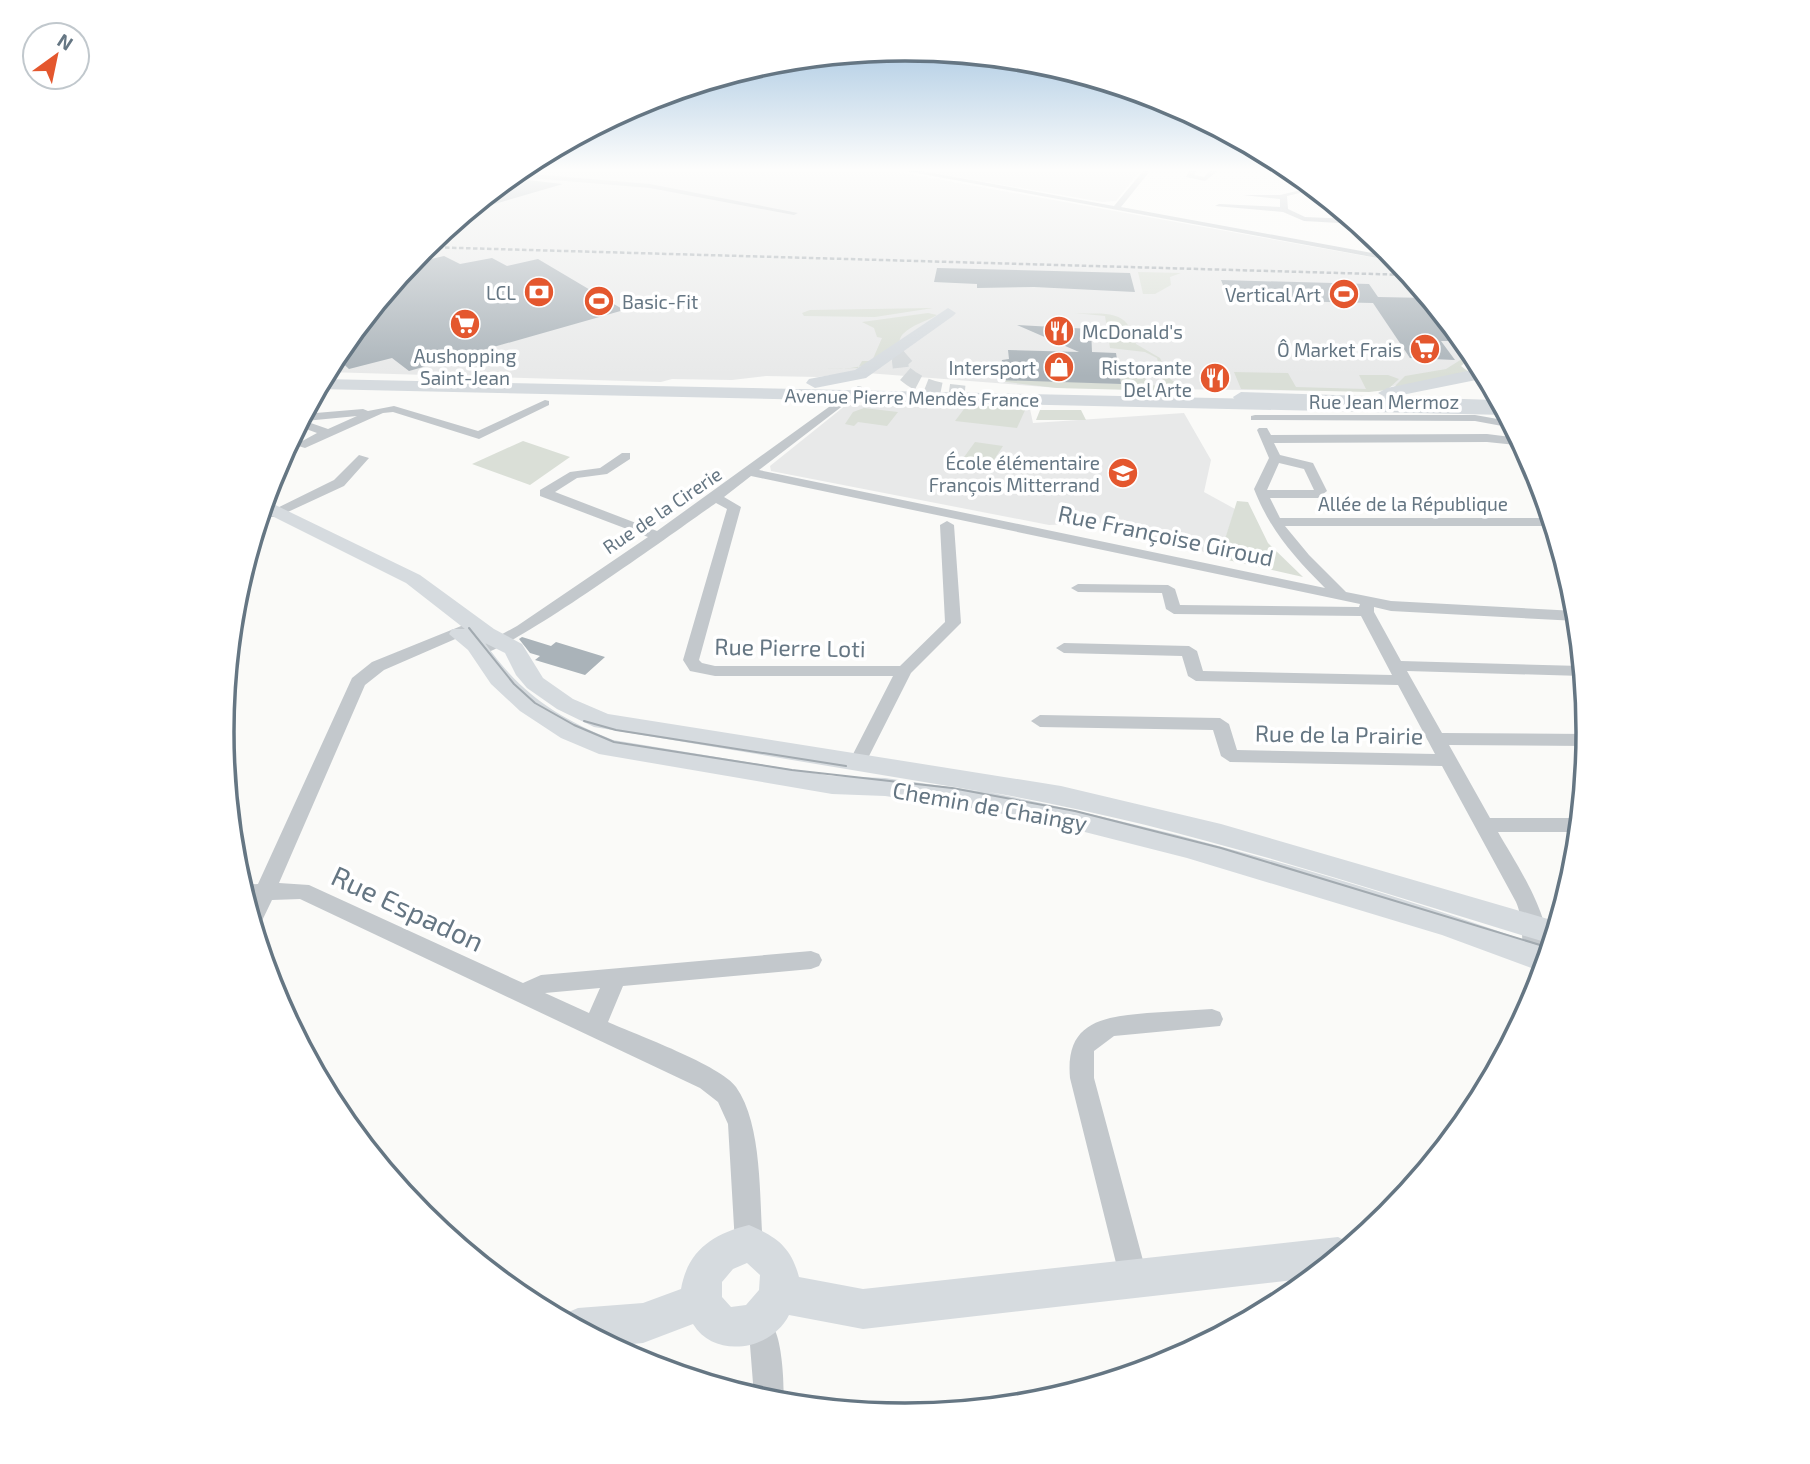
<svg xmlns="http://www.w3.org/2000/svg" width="1810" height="1464" font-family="'Exo 2',sans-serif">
	<rect width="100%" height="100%" fill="#fafaf8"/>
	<path fill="#e8e9e9" d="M538,171H892L1398,262L1474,355L1443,373L1382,389L1356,391L1058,388L854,372L818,377L766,376L732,380L672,379L661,382L327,372L337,352L422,249L511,176Z
		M923,171H1140L1116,201L1102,202Z
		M846,405L1030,409L1033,423L1184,413L1211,460L1204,492L1235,509L1223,546L1205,552L1130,538L1126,522L1049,525L771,471L770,466Z"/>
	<path fill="#dadfd7" d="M1138,272L1181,273L1170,277L1171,285L1155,294H1143Z
		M933,308L875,317L804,316L802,313L810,310Z
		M928,313L937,315C927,321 912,325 904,333C899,337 901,341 896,346C876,367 854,369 826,369L858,368L862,361H872L882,338L877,337L874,328L862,322Z
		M1074,313C1107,315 1127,307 1136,344L1160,358L1170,379L1182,387L1172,391L1057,388L998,381L999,378L1120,384V376L1145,377L1147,385L1164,386L1157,358L1145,352L1110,348L1105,316Z
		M1473,352L1474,355L1461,366L1470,373L1394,387L1405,376L1446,369Z
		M1234,372L1288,373L1296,387L1366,389L1359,375H1388L1399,379L1387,390L1369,392L1241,389Z
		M967,405L1026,408L1017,428L955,421Z
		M864,408L898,412L887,426L858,422L854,426L845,424L853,412Z
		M1040,410H1081L1086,420H1036Z
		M523,441L570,457L530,485L472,464Z
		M975,442L1003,446L988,469L959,464Z
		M1237,501L1248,502L1268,543L1303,577L1219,558Z"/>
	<path fill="#aab3b9" d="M507,180H527L563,184L467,212Z
		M444,256L460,264L492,258L507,266L538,259L624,310L409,371L392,358L349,369L335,356L410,264Z
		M937,268L1130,273L1135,292L1034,287L977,288V284L934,282Z
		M1221,280L1369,284L1378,297L1428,298L1464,341H1441L1455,360L1410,358L1373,303L1229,300Z
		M1017,325L1091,329L1092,352L1116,353L1121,384L998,380L1002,360L1009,359L1008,350L1079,352Z
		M522,637L551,646L556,642L605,657L585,675L535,660L540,656L530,653L519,639Z"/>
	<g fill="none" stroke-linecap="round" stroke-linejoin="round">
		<path stroke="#d5d9db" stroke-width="16" stroke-dasharray="16 8" stroke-linecap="butt" d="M907,355L900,361L901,370C920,389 942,392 968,394"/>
		<path fill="#c3c8cc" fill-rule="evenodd" d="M527,171L531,174L650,184L798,213L794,215L650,188L529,178L520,172Z
			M906,171H922L1114,206L1143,171H1150L1121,207L1394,257L1399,262Z
			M1189,171H1197L1194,175L1204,177L1210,171H1218L1205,181L1186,177Z
			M1284,171H1293L1297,175L1285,172Z
			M1305,181L1313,190L1287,196L1288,209L1305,217L1352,219L1357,224L1304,221L1283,212L1215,206L1219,204L1280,207V199L1243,195H1280L1305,189Z
			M858,386L862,387V391L759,470L1325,588C1293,556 1270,530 1254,489L1269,458L1257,430L1259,428H1267L1271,435L1487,434L1519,438L1521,443L1516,445L1487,442L1274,443L1280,455L1313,463L1327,491L1318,498H1270L1280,518H1550L1553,526H1285L1309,555L1346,592L1391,601L1576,611L1577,621L1391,611L1374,607V612L1401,661L1581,666L1582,676L1407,671L1442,733L1588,734L1587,746L1449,745L1490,818H1580L1578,832H1498C1515,862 1561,929 1544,963L1536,966L1528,963C1519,946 1525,922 1516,902L1442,766L1230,762L1221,756L1213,730L1040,727L1031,721L1040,715L1220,718L1229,724L1237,750L1435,754L1398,685L1196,681L1188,676L1182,656L1064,653L1056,648L1064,643L1189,646L1197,651L1203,671L1392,675L1361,616L1174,614L1166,609L1162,593L1078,592L1071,588L1078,584L1168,585L1175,589L1180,605L1359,607L1360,604L751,476L724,497L741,507L699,660L702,663L715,666H900L945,622L940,525L947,521L954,525L961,623L911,673L865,764L859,766L850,760L893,676H715L690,671L683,660L727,509L716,503C684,525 498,661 475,655L473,652L475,649L517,626L648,537L540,496V490L570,472L600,468L622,453H630V459L607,474L577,478L555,492L657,531ZM1279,463L1304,469L1314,490H1267Z
			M545,400L549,401V405L479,439L393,412L383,413L305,448L295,445L317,433L298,426L304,414L363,409L368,411L394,406L478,431ZM357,416L328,429L305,421Z
			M1255,415H1475L1509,421L1513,428L1475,421L1251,420V416Z
			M359,455L369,458L344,486L277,517H267L265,514L334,480Z
			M471,622L476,624L479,627L476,630L384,670L365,685L279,883L309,885L523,983L541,975L811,951L819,954L822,960L819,966L811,969L623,986L608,1022C635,1034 722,1066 736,1087C763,1125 759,1199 763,1244L759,1254L749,1258L739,1254L735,1244L728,1124L718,1102L700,1088L300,899L272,900L259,927L254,929L248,907L251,900H246L241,885L258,884L352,678L372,662ZM600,988L589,1013L545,993Z
			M1212,1009L1220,1012L1223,1019L1220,1026L1114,1036L1094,1051V1078L1148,1279L1144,1289L1134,1293L1124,1289L1120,1279L1070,1078C1065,1022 1102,1017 1147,1013C1169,1012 1190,1010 1212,1009Z
			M751,1312C760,1315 768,1320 774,1329C782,1341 785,1388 783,1403L754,1396L750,1345L741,1336L737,1326L741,1316Z"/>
		<path fill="#d6dbdf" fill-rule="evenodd" d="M517,171H534L511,176Z
			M1241,392L1496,400L1502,407L1496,410L1235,400L1233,397Z
			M265,500L420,575L494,629L522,644L543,678L573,699L608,714L1061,786L1221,824L1558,922L1551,944C1365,888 1180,824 988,792C1179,830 1367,884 1549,949L1542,972L1442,935L1187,858L1073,829L984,810L885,796L832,794L599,754L561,738L520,711L491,684L468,650L449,634L452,629H465L406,583L262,511ZM485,643L505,653L516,675L527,688L557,709L594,727L978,791L885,778L832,776L613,740C556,717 520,693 485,643Z
			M749,1225C777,1237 791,1247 799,1277L863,1289L1338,1237L1352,1244L1311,1278L863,1329L789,1315C772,1350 715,1360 693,1324L643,1343L611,1346L562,1319L564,1314L578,1308L643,1303L681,1289C688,1250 713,1234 749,1225ZM747,1263L760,1275L759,1290L746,1305L731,1307L722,1297V1282L733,1269Z"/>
		<path fill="#d6dbdf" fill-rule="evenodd" d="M948,308L956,313L953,316L866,378L815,388L806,383L809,379L855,370Z
			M1481,368L1486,378L1387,398L1378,393L1387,388Z
			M323,379L1501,404L1506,415L318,389Z"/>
		<path stroke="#a2aab0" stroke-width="2" d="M469,628L514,684L535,703L574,725L614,742L792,770L952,788L1075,811L1221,848L1550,948
			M584,721L616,730L846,766"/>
		<path stroke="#a2aab0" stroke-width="2.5" stroke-dasharray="4.5 2.5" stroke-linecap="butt" d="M424,247L1410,275"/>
	</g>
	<linearGradient id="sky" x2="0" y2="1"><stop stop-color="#96bcdc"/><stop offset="0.45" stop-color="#fdfdfc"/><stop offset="1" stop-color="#fdfdfc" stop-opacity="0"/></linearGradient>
	<rect width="1810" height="376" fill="url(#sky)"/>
	<defs>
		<g id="bank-disc" transform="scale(1.575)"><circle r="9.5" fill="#e4572e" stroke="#fff"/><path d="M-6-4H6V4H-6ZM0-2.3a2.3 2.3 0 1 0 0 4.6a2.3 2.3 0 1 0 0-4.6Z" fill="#fff"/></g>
		<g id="stadium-disc" transform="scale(1.575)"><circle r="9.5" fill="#e4572e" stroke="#fff"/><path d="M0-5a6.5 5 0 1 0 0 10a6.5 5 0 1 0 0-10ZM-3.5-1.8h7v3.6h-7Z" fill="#fff"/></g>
		<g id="supermarket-disc" transform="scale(1.575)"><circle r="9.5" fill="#e4572e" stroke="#fff"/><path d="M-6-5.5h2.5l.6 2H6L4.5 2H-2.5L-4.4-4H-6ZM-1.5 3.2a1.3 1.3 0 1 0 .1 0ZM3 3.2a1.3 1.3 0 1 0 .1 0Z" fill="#fff"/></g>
		<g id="restaurant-disc" transform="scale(1.575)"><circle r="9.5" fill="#e4572e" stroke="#fff"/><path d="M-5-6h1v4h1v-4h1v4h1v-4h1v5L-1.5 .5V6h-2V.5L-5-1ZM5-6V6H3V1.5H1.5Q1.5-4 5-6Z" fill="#fff"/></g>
		<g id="shop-disc" transform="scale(1.575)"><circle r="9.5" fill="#e4572e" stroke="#fff"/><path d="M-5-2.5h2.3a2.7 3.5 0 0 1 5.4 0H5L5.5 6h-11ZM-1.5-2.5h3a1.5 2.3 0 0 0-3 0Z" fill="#fff"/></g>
		<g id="school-disc" transform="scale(1.575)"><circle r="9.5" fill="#e4572e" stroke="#fff"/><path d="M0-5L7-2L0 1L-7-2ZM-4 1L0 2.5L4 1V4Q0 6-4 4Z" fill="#fff"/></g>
	</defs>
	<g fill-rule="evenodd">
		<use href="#bank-disc" x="539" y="292"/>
		<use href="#stadium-disc" x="1344" y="294"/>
		<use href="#stadium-disc" x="599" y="301"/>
		<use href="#supermarket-disc" x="465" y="324"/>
		<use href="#restaurant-disc" x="1059" y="331"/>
		<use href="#supermarket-disc" x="1425" y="349"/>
		<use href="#shop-disc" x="1059" y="367"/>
		<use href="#restaurant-disc" x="1215" y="378"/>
		<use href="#school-disc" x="1123" y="473"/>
	</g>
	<g text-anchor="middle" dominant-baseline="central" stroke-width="7" stroke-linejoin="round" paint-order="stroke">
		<g font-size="19" fill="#657683" stroke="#fff" text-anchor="end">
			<text x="516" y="292">LCL</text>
			<text x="1321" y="294">Vertical Art</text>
			<text x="622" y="301" text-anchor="start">Basic-Fit</text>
			<text x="1082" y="331" text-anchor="start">McDonald's</text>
			<text x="1402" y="349">Ô Market Frais</text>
			<text x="465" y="355" text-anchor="middle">Aushopping<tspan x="465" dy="22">Saint-Jean</tspan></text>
			<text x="1036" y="367">Intersport</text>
			<text x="1192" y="367">Ristorante<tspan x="1192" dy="22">Del Arte</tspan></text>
			<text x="1100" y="462">École élémentaire<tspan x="1100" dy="22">François Mitterrand</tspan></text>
		</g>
		<g font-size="19" fill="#657683" stroke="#fff">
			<text transform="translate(912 397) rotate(1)">Avenue Pierre Mendès France</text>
			<text x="1384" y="401">Rue Jean Mermoz</text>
			<text x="1413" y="503">Allée de la République</text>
			<text transform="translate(662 510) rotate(-34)">Rue de la Cirerie</text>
		</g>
		<g font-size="23" fill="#657683" stroke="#fff">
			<text transform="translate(1166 535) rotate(12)">Rue Françoise Giroud</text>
			<text transform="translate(790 647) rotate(1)">Rue Pierre Loti</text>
			<text transform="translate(1339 734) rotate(1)">Rue de la Prairie</text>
			<text transform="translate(990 806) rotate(10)">Chemin de Chaingy</text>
		</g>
		<g font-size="28" fill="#657683" stroke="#fff">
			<text transform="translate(408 908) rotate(25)">Rue Espadon</text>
		</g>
	</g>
	<path d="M0 0H1810V1464H0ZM234 732a671 671 0 1 1 1342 0a671 671 0 1 1-1342 0Z" fill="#fff" fill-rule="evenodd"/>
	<path fill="none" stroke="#657683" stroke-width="3.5" d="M234 732a671 671 0 1 1 1342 0a671 671 0 1 1-1342 0Z"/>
	<g transform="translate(56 56) rotate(33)"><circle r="33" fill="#ffffff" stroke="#c1c8cd" stroke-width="2"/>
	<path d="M0-5L12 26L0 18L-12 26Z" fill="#e4572e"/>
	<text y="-10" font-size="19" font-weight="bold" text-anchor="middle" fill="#657683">N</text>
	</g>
</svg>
